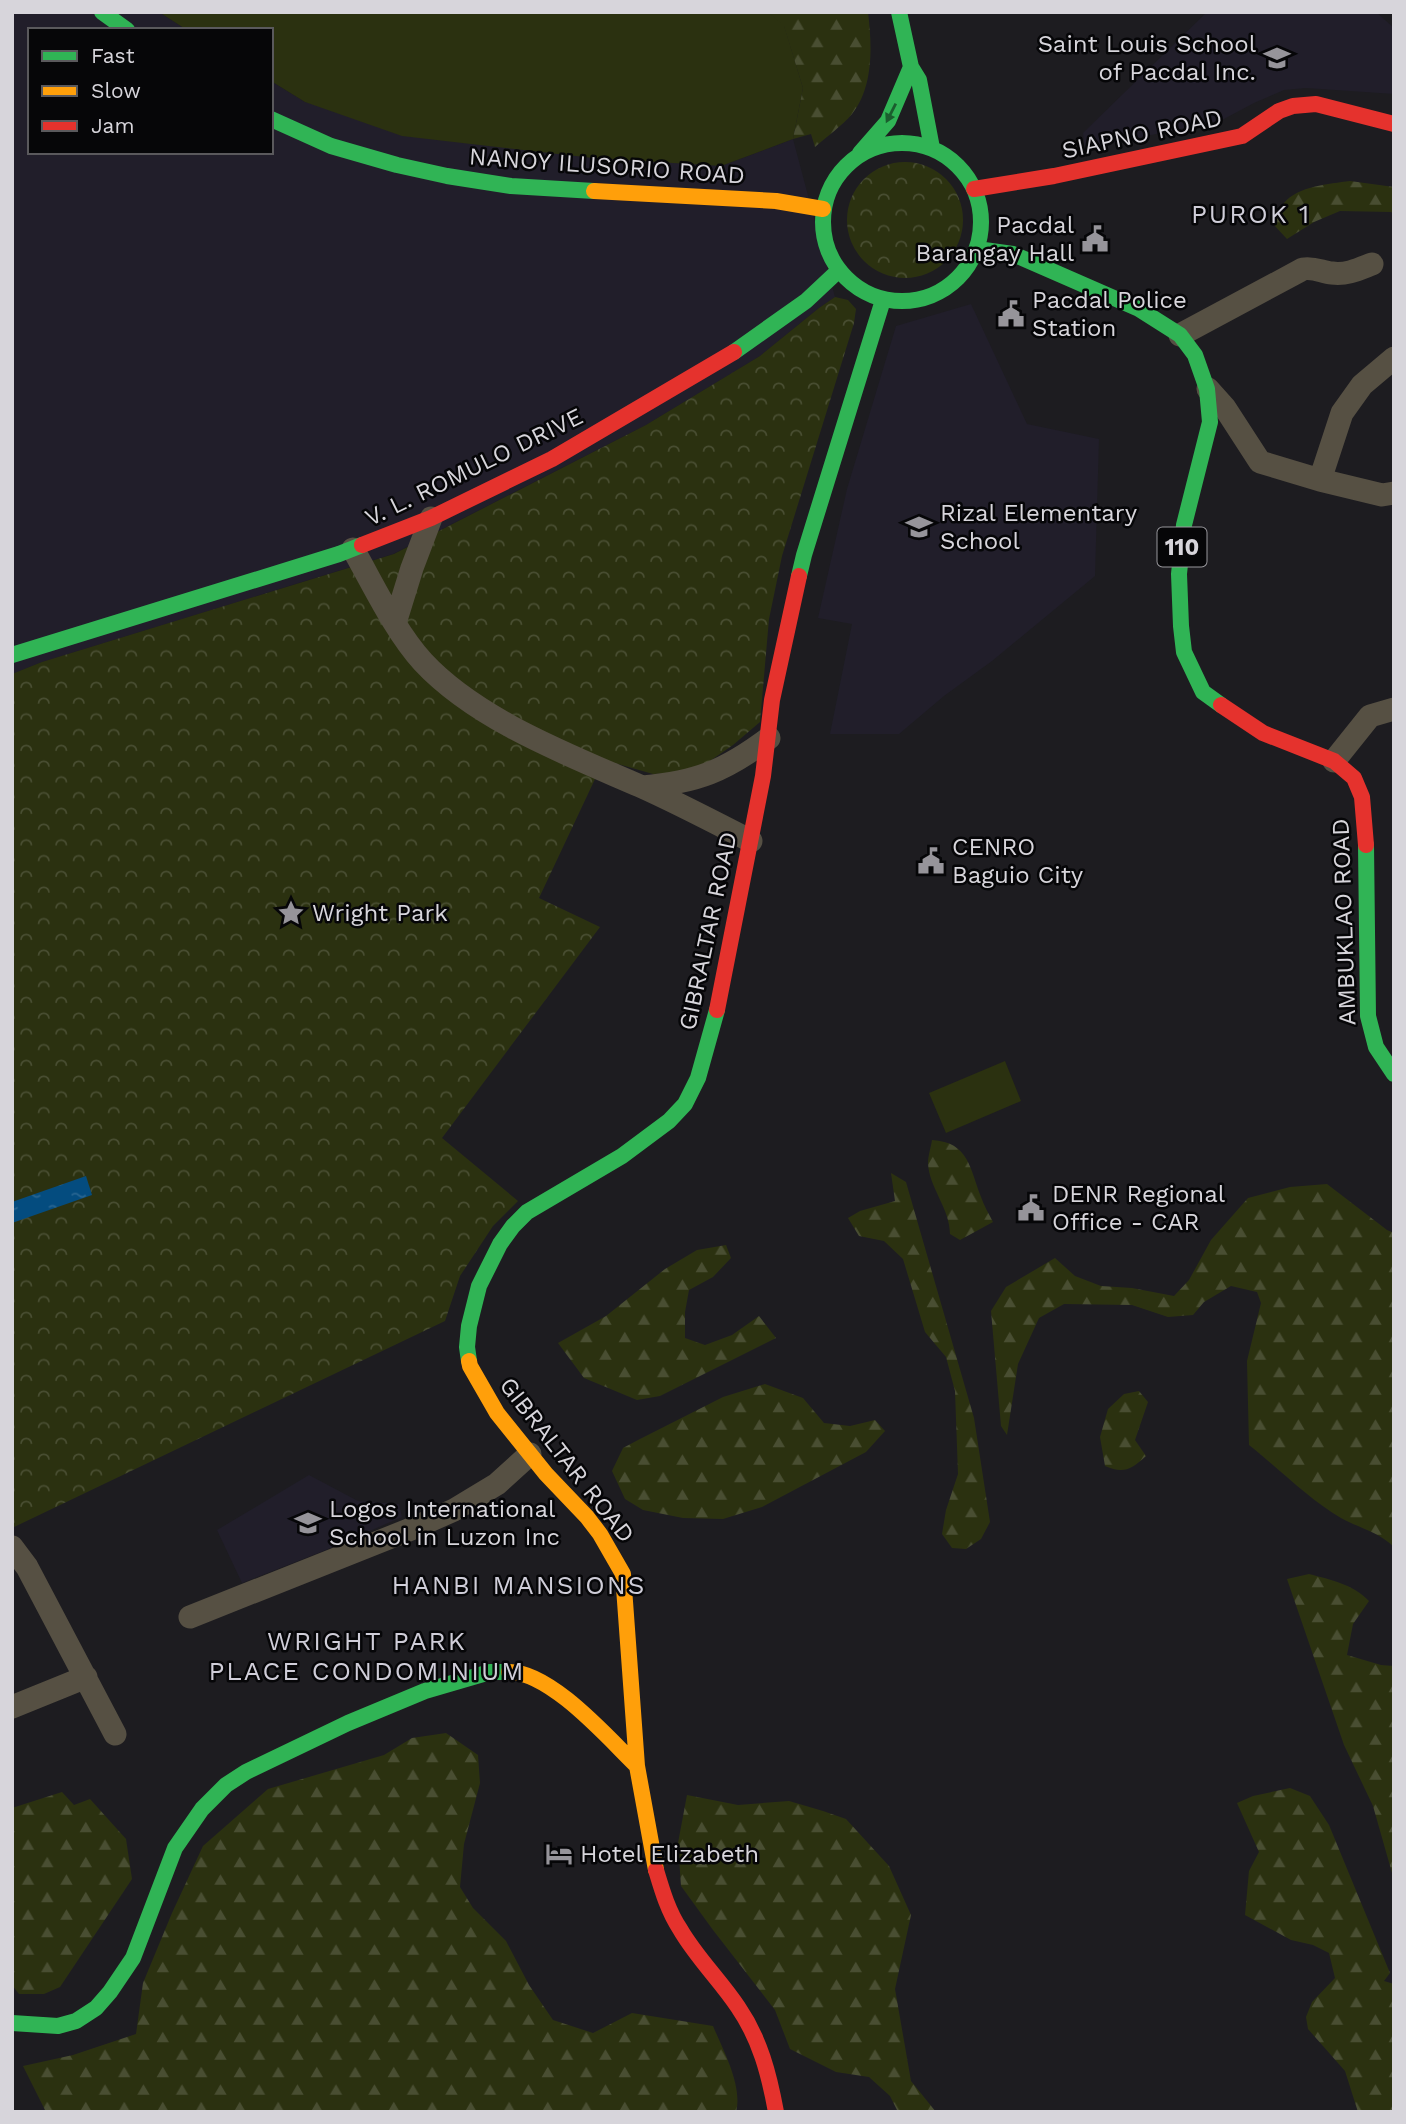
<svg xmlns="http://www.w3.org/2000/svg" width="1406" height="2124" font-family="'Work Sans',sans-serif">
	<defs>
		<pattern id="forest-firs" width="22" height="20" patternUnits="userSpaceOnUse" patternTransform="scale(1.75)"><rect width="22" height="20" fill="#2b3110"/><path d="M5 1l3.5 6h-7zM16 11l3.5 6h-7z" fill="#494e32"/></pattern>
		<pattern id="park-crowns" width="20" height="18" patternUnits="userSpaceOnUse" patternTransform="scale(1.75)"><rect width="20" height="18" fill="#2b3110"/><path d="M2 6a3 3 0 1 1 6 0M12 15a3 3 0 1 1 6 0" fill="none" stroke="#494e32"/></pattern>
		<pattern id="water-ripples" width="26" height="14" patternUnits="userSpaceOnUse" patternTransform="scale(1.75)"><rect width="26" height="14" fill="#044c7f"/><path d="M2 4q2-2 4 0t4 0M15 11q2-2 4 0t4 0" fill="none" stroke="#286591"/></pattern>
	</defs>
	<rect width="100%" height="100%" fill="#1d1c20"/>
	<path fill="#211e2a" d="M12,12H159L187,30H30V152H271V81L305,102L721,166L793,139L835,297L819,308L760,356L646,425L393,554L42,662L12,674Z
		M1207,12H1376L1394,28V94L1306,88L1284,90L1254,103L1222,120L1085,149L1083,133Z
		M971,304L1027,424L1099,439L1095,576L992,661L944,696L899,734H830L852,624L818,618L847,489L896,326Z
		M309,1475L358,1501L399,1504L402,1517L321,1552L242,1583L217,1530Z"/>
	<path fill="#2b3110" d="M159,12H768L784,25L803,88L793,139L721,166L593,158L402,136L305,102L271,81V30H187Z
		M1005,1061L1021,1101L946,1133L929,1093Z"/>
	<path fill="url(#forest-firs)" d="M768,12H868C872,45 874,86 852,114C842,126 827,136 815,147L811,134L793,139L803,88L784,26Z
		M1350,181L1394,187V214L1391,212L1340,211L1314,222L1287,239L1274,225C1277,218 1280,209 1284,203C1298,186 1329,184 1350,181Z
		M932,1140C969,1142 970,1169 981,1197C984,1206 989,1214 993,1222L960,1240L950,1234C950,1208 929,1188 928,1163C928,1156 931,1147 932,1140Z
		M891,1173L906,1182L974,1418L990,1522L981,1539L966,1549L952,1548L942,1534L946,1510L958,1474L955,1391L946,1357L925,1332L903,1259L884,1241L859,1236L848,1218L860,1211L895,1201Z
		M1327,1184L1387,1230L1394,1233V1547C1379,1532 1359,1528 1341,1518C1310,1500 1278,1468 1249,1445L1247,1361L1261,1303L1257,1292L1231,1286L1204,1302L1193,1315L1168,1317L1132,1305L1064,1304L1039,1318L1018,1364L1007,1435L1001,1426L991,1311L1006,1287L1055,1258L1075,1276L1101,1286L1132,1288L1174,1296L1189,1280L1211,1240L1248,1198L1290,1187Z
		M726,1245L731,1258L713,1277L689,1290L685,1312V1338L705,1345L732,1335L759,1316L776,1338L660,1396L637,1400L584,1378L558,1343L606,1316L665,1269L697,1250Z
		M765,1384L803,1398L824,1423L850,1426L875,1420L885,1431L866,1452L762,1507L723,1519L683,1518L643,1510L625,1499L612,1471L623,1448L638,1440L723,1397Z
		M1139,1391L1148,1402L1135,1440L1146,1456C1131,1470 1123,1474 1105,1466L1100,1437L1108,1409L1124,1394Z
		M1309,1574C1331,1580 1353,1584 1369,1601L1353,1624L1347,1655L1381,1665L1394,1666V1880L1373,1806L1344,1745L1287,1579Z
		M446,1733L478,1755L480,1783L464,1844L460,1887L473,1908L506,1941L529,1985L553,2020L593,2033L632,2013L713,2026C723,2050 743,2086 736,2112H46L23,2066L73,2055L136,2034L143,1983L172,1913L203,1846L268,1789L384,1755L412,1738Z
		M1290,1788L1310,1796L1329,1825L1390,1973L1384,1981L1394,1984V2112H1358L1345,2071L1308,2029L1306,2017L1312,2002L1335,1978L1329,1953L1313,1945L1291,1940L1245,1915L1249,1871L1259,1852L1237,1803L1253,1796Z
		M62,1792L74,1805L90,1799L126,1839L132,1879L60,1987L44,1994H19L12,1985V1808Z
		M687,1795L738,1805L789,1801L823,1811L846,1819L889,1866L911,1915L895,1989L911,2081L936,2112H898L890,2096L869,2077L836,2072L790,2049L775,2010L713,1930L681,1886L678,1843Z"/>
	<path fill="url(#park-crowns)" d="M847 220a58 58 0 1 1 116 0a58 58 0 1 1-116 0Z
		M835,297L848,300L856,309L854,323L782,556L769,619L760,722L733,745L694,772L653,774L604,760L539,898L600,927L442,1138L518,1201L493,1226L460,1276L445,1321L12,1528V674L42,662L394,554L646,425L760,356L819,308Z"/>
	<path fill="url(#water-ripples)" d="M86,1176L92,1195L12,1223V1202Z"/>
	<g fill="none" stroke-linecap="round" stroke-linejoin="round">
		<path stroke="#565043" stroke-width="23" d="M1180,335L1303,269C1314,267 1322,272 1332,273C1347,275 1359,269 1372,264
			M1208,389L1225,408L1260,462L1320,480L1382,495L1394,493
			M1320,480L1342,413L1362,385L1394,358
			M353,549C374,586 395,631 423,662C477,720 569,755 640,786C678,803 714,822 751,841
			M395,623L412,568L431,518
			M1334,761L1370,716L1394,709
			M643,787C697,782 725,771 769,738
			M12,1547L27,1567L115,1734
			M190,1617L411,1529L454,1510L497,1484L530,1454
			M12,1707L86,1677"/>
		<path stroke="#30b455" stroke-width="16" d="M102,12L127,30
			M899,12L911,67L919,80L932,148
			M271,119L331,146L397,165L447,176L511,186L594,191
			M823 222a79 79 0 1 1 158 0a79 79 0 1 1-158 0Z
			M860,153L888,121L911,67
			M977,249L1013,254L1139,309L1180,335L1195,355L1207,389L1210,422L1184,525L1179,574L1181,626L1184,652L1203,692L1221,705
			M734,352L806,301L838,271
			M799,576L804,555L883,300
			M12,655L339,554L362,545
			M1366,845L1368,1016L1376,1047L1394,1074
			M469,1361L467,1347L469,1326L479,1286L500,1244L513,1226L527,1212L622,1156L669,1121L685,1104L698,1078L717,1010
			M12,2023L58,2026L76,2021L96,2008L110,1992L133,1958L175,1848L202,1809L226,1785L246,1772L348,1723L425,1691L490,1672H509"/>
		<path stroke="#ff9f0a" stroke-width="16" d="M594,191L776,201L823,209
			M469,1361L470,1366L497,1413L546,1474L587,1517L600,1534L623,1574L637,1766L656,1870
			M509,1672C551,1672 608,1738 637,1766"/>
		<path stroke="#e5322d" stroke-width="16" d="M974,189L1054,176L1242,136L1279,111L1293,106L1316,104L1394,124
			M362,545L431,518L552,459L734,352
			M1221,705L1263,733L1334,761L1354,778L1362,797L1366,845
			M717,1010L763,776L772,700L799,576
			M656,1870C662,1890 668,1911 680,1929C696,1957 720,1980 738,2007C760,2039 769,2074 776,2112"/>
	</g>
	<defs><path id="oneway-solid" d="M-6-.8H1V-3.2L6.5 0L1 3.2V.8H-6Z" transform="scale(1.75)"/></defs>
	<use fill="#1b5d2e" href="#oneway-solid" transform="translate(891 113) rotate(117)"/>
	<defs>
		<g id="school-bare" transform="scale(2.1)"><path d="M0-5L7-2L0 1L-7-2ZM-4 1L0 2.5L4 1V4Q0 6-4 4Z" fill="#96949a" stroke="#060608" stroke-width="2.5" paint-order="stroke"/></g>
		<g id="civic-bare" transform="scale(2.1)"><path d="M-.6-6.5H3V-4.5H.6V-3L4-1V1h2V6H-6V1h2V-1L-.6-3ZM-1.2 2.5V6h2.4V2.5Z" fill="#96949a" stroke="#060608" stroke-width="2.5" paint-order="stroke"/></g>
		<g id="sight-bare" transform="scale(2.1)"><path d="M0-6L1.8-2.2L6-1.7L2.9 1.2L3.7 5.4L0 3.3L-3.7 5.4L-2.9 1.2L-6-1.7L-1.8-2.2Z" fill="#96949a" stroke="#060608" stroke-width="2.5" paint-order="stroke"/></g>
		<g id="hotel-bare" transform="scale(2.1)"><path d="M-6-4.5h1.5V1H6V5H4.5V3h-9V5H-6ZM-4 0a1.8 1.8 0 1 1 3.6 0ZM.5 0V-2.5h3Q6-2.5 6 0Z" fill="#96949a" stroke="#060608" stroke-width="2.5" paint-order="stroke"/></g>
	</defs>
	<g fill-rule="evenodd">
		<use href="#school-bare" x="1277" y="58"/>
		<use href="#civic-bare" x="1095" y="239"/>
		<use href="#civic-bare" x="1011" y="314"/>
		<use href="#school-bare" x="919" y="527"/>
		<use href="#civic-bare" x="931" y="861"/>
		<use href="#sight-bare" x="291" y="913"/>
		<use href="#civic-bare" x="1031" y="1208"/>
		<use href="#school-bare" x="308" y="1523"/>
		<use href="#hotel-bare" x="559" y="1854"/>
	</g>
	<g text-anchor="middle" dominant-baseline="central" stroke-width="5" stroke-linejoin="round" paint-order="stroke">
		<rect fill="#060608" stroke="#98979c" stroke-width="2" x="1157.5" y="527.5" width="49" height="39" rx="5"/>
		<g font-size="23" font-weight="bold" fill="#d7d5db">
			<text x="1182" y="547">110</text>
		</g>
		<g font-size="24" fill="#d7d5db" stroke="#060608" text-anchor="start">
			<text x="1256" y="44" text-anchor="end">Saint Louis School<tspan x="1256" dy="28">of Pacdal Inc.</tspan></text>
			<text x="1074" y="225" text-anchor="end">Pacdal<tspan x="1074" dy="28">Barangay Hall</tspan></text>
			<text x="1032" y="300">Pacdal Police<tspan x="1032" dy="28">Station</tspan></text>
			<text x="940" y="513">Rizal Elementary<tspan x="940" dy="28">School</tspan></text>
			<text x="952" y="847">CENRO<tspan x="952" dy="28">Baguio City</tspan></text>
			<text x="312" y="913">Wright Park</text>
			<text x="1052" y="1194">DENR Regional<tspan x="1052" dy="28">Office - CAR</tspan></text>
			<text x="329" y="1509">Logos International<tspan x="329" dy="28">School in Luzon Inc</tspan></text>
			<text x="580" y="1854">Hotel Elizabeth</text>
		</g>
		<g font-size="24" fill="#d7d5db" stroke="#060608">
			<text transform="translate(1142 134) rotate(-12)">SIAPNO ROAD</text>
			<text transform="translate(607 166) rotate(4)">NANOY ILUSORIO ROAD</text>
			<text transform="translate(474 467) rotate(-26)">V. L. ROMULO DRIVE</text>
			<text transform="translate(1344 922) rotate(-92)">AMBUKLAO ROAD</text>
			<text transform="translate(708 931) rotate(-78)">GIBRALTAR ROAD</text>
			<text transform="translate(567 1460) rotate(52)">GIBRALTAR ROAD</text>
		</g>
		<g font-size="26" letter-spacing="2" fill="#cfcdd8" stroke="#060608">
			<text x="1251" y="214">PUROK 1</text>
			<text x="519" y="1585">HANBI MANSIONS</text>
			<text x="367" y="1641">WRIGHT PARK<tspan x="367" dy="30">PLACE CONDOMINIUM</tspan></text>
		</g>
	</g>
	<rect width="1406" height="2124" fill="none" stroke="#d7d5db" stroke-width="28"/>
	<rect x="28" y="28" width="245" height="126" fill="#060608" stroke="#5a595c" stroke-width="2"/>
	<rect x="42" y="51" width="35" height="10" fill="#30b455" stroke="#5a595c" stroke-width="2"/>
	<text x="91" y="63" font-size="21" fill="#d7d5db">Fast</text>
	<rect x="42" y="86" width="35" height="10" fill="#ff9f0a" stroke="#5a595c" stroke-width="2"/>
	<text x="91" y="98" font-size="21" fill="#d7d5db">Slow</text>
	<rect x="42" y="121" width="35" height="10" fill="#e5322d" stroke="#5a595c" stroke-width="2"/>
	<text x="91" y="133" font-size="21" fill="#d7d5db">Jam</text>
</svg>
